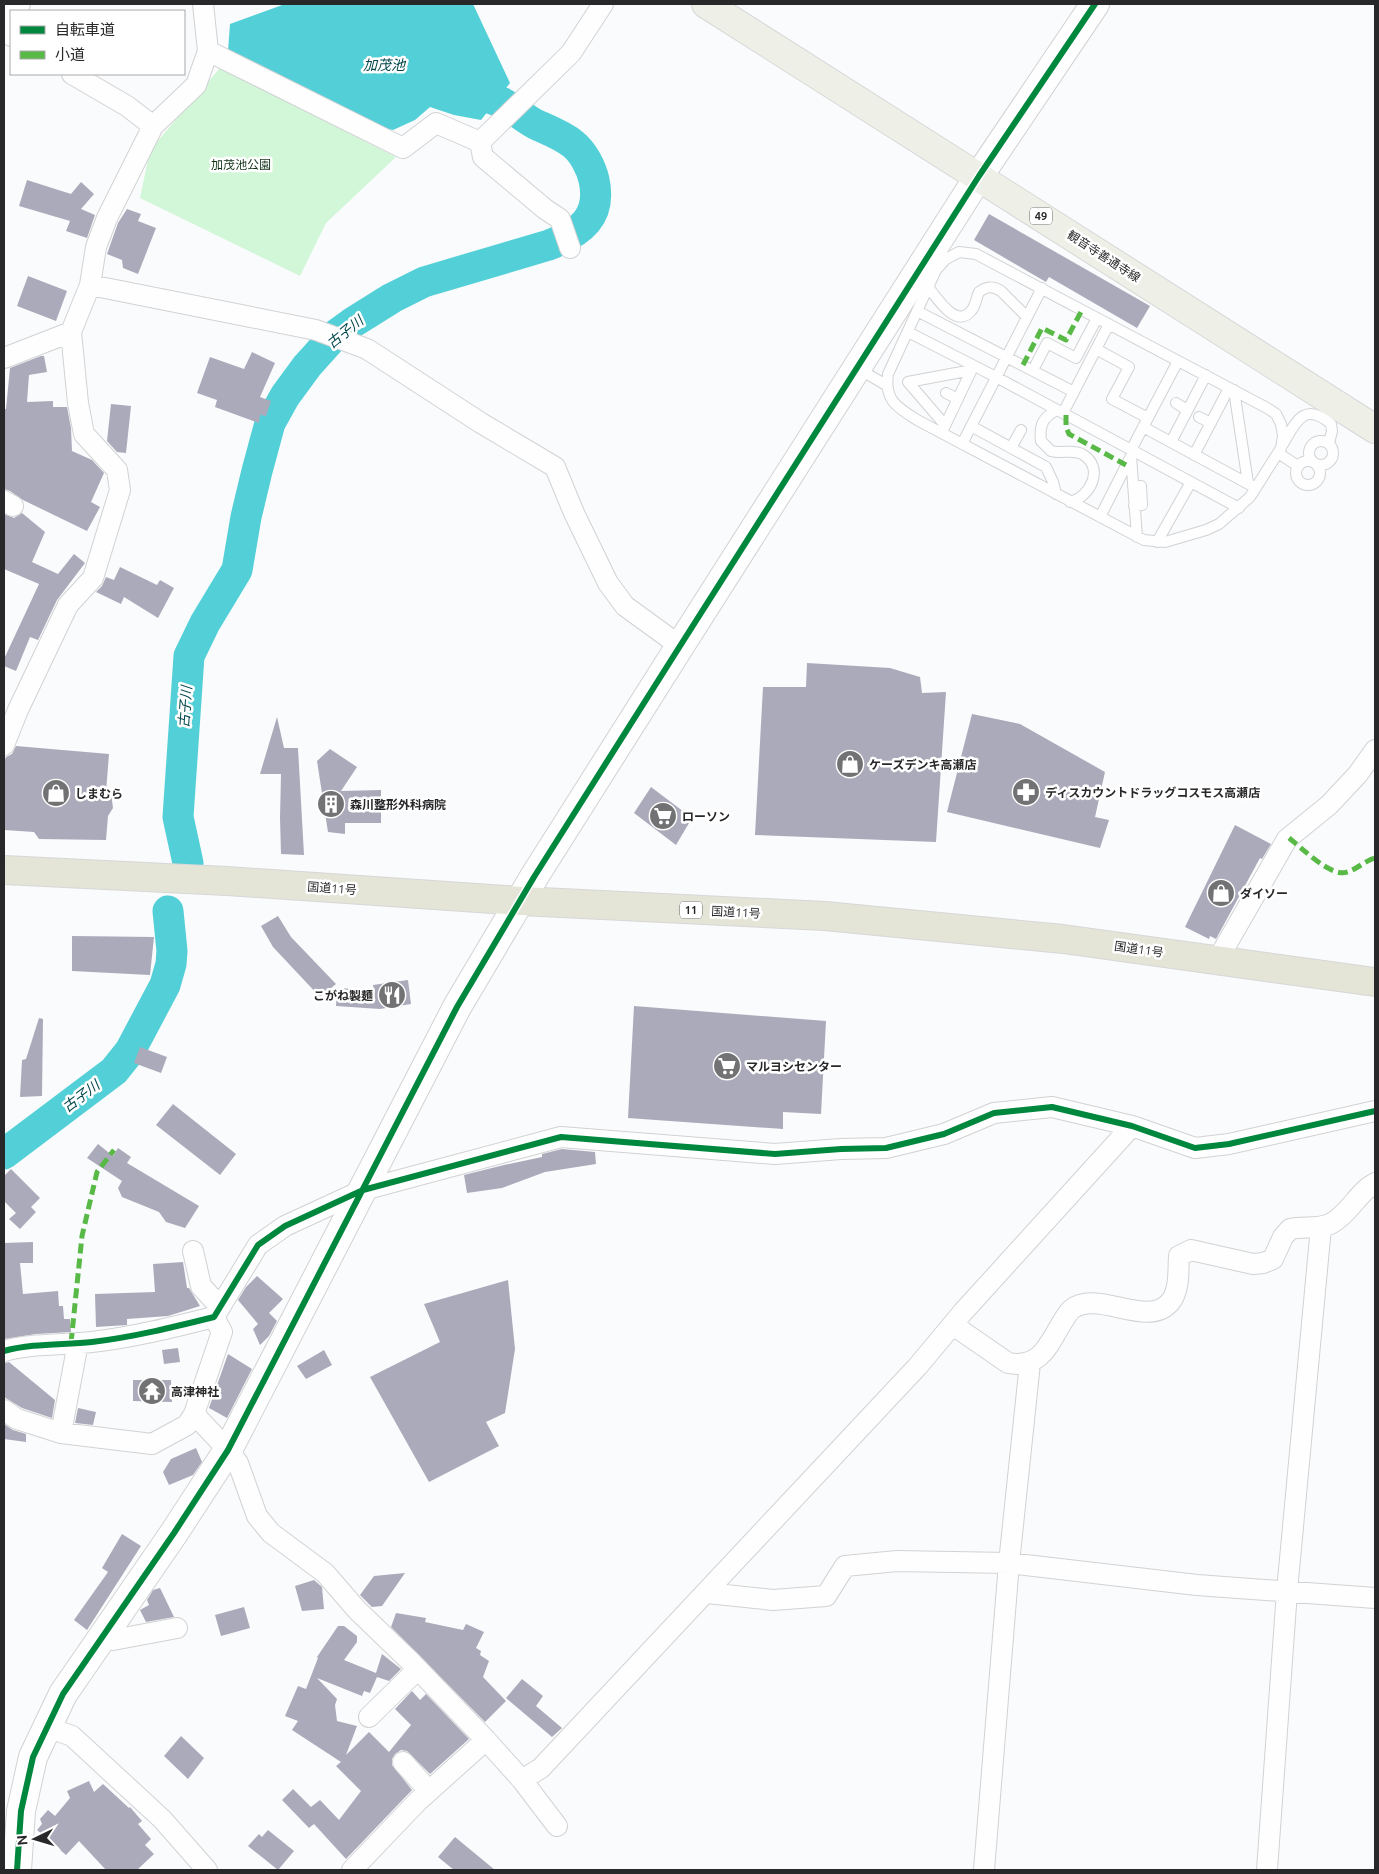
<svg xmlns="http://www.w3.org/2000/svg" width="1379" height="1874" font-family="Ubuntu,'Noto Sans JP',sans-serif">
	<rect width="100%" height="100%" fill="#fafbfd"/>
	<path fill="#d2f6d8" d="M220,68L396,157L326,223L300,276L140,198L150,150Z"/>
	<path fill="#53d0d7" d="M285,4H473L510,83L481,120L454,115L430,107L415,120L393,130L350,121L228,51L230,24Z"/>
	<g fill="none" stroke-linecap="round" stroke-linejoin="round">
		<path stroke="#53d0d7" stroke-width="31" d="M188,863L178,817L189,656L205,623L237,570L246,517L257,471L270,423L285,396L307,366L334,336L352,323L392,298L424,282L549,245C581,232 602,217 594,180C591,167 583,152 573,144C562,135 548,130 535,124C524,118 514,109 503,103C488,97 471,92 456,86
			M4,1154L114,1071L130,1051L165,985L171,964L172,951L168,911"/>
	</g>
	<path fill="#aaaaba" d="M27,180L71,194L81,182L94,194L81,209L95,215L87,238L66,231L70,221L19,206Z
		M127,209L141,214L138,221L156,228L138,274L123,268L122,260L107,254L118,223Z
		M989,214L1150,306L1137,328L1049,277L1046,282L974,240Z
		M28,276L67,291L56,321L17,306Z
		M252,352L275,363L260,397L271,401L266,416L260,415L259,423L215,407L217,400L197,393L210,357L244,369Z
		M41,356H44L47,372L29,375L27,402L53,401V407H67L71,428L72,451L92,460L104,473L91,502L100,507L87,531L23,500L10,491L4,489V409H6L10,368Z
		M111,404L131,406L126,453L117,452L107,441Z
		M22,513L45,532L32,562L58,574L74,554L85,563L57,600L38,640L30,637L16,671L4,666V659L39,584L4,569V514L14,518Z
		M120,567L157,585L160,580L174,588L158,618L124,597L121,604L96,592L102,586L106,577L114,580Z
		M807,663L890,668L920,677L922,693L946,692L936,842L755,835L763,687H806Z
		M972,714L1020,724L1105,772L1095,817L1109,820L1100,848L947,812Z
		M277,717L284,748H298L304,855L281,854L280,818L281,774H260Z
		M16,746L109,754L106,792L111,793L113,808L108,816L106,840L39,839L34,832L4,830V762L6,757L12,754Z
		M330,749L357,767L341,791L381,790V823H345V834L328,832L317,761Z
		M651,787L692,818L676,845L634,813Z
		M1235,825L1271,844L1262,859L1260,858L1216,939L1210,936L1209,939L1185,927Z
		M278,916L291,937L336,984L320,997L273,947L261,926Z
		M72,936L154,937L150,975L72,971Z
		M408,980L411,1004L380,1009L336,1006L337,988L374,990L373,985Z
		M634,1006L826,1021L821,1114L783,1112V1129L628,1118Z
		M39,1018L43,1019L42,1096L20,1097L22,1060L26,1059Z
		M140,1047L167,1057L161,1073L134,1063Z
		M173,1104L236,1154L220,1175L156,1125Z
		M98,1144L113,1156L118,1148L131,1157L127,1163L199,1206L185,1228L166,1222L159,1212L122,1197L118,1188L122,1181L87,1158Z
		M562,1149L595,1152L596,1164L545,1172L502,1188L467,1193L464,1175L504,1165L542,1157V1154Z
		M11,1169L40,1198L31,1207L36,1212L20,1229L9,1219L16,1213L4,1201V1176Z
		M33,1242V1263H20L23,1294L58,1291L59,1306H63L64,1319H70L71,1332L36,1334L4,1339V1243Z
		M183,1262L187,1288H189L200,1306L168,1316L127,1319V1325L96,1327L95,1294L155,1292L153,1264Z
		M257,1276L283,1299L269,1313L277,1321L269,1336L260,1345L253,1329L258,1324L238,1300L246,1287Z
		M508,1280L515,1349L505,1413L486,1422L499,1446L429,1482L370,1377L440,1342L424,1304Z
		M178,1348L180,1362L164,1364L162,1350Z
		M324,1350L332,1365L306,1379L297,1366Z
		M228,1354L252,1369L227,1418L209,1408Z
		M9,1362L55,1400L52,1418L22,1408L4,1397V1363Z
		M133,1380H171L172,1402L133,1401Z
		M78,1408L96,1412L93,1425L75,1423Z
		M4,1424L13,1430L26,1434V1442L4,1439Z
		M196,1448L202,1462L193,1475L169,1485L163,1472L171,1459Z
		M122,1534L141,1546L87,1630L74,1620L108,1572L102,1568Z
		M405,1573L382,1606L372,1607L360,1595L374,1576Z
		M314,1580L322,1587L324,1609L302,1611L295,1586Z
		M160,1588L174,1617L146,1622L140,1610L149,1605L147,1600L153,1590Z
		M244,1607L250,1628L221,1636L215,1615Z
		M396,1613L426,1618L425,1622L463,1630L466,1624L484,1632L476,1648L481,1651L480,1655L489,1661L483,1677L506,1701L485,1722L391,1627Z
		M338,1626H344L357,1636V1642L344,1660L376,1673L382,1654L401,1669L389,1681L377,1677L370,1693L364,1691L362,1696L317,1678L337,1699L335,1705L337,1721L357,1726L346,1755L369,1732L389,1752L411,1725L395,1709L412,1691L420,1700L426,1694L469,1739L430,1774L407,1751L401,1750L395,1754L392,1759V1765L412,1790L346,1859L314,1824L309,1828L282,1800L293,1789L311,1807L320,1800L339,1820L361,1791L336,1766L341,1762L292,1730L298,1721L285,1716L298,1686L306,1689L318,1658L317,1657Z
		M522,1679L543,1696L536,1706L562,1728L552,1737L506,1698Z
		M181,1736L204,1758L188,1779L164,1756Z
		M89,1781L94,1792L103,1784L129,1808L130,1807L142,1821L138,1824L151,1839L145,1845L154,1854L137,1870H106L79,1841L66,1855L37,1830L42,1824L40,1819L48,1810L55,1816L70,1798L67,1791Z
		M268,1830L294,1851L278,1870L248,1846L259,1834L262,1837Z
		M455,1837L495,1870H454L438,1857Z"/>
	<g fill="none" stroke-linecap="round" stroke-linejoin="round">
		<g stroke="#d1d2d3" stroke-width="12">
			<path id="lane" d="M959,252L976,254L1267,408L1276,414L1281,424L1283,436L1281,448L1250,497L1219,524L1206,530L1165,542L1144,540L919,421C898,408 884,401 888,374L936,270L946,259Z
				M928,287C937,298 956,329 971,311C976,306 976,298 979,292C987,286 993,286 1001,291L1027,317
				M917,311L1074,392
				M908,332L996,377L1239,508
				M1096,349L1129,367L1112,399L1148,418
				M857,368L886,385
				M1033,370L1047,343L1076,358L1097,318
				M1234,390L1248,483
				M946,393L958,399
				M1176,403L1187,410
				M1057,410C1043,417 1039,425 1041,441L1051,451C1061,454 1072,449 1082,454C1105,467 1091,497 1070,502
				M1063,413L1109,324
				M1199,417L1211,423
				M945,425L908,382L972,370
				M971,426L1046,467L1053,482L1056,494
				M1143,427L1256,488
				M943,430L973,367
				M1309 453a12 12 0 1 1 24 0a12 12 0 1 1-24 0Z
				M1171,442L1206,375
				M962,444L1042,288
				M1283,444C1296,422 1304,401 1331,424L1332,431L1329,443
				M1011,448L1021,430
				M1131,450L1178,361
				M1278,453L1298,466
				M1194,455L1229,388
				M1131,456L1137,537
				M1296 473a12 12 0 1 1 24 0a12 12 0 1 1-24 0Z
				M1133,486H1141L1142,505L1134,506
				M1100,517L1131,456
				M1157,542L1191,482"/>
		</g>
		<g stroke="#d1d2d3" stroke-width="22">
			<path id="street" d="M4,17L20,4
				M4,30L11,36
				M208,51L403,148L436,123L480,142L571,53L603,4
				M72,74L127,106L153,126
				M480,142L483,157L545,209L560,219L570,248
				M90,285L316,330L367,349L481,423L555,467L574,513L608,583L625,606L680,646
				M4,358L71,332
				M4,501L13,506
				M4,745L18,710L68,605L93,578L120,490L117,470L84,434L78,403L71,332L90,285L96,247L107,218L153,126L196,85L208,51L203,4
				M1218,959L1287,839L1329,805L1358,774L1375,750
				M193,1251L201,1286L220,1307
				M214,1317L222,1332L194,1414L228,1450L238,1463L257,1516L271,1533L325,1573L357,1610L410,1661L486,1740
				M953,1325L1008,1363C1041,1369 1048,1345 1063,1321C1066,1317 1068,1312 1072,1309C1098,1289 1149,1330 1171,1301C1180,1289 1178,1269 1179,1256L1191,1250L1253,1264L1263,1263L1273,1259L1283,1237L1290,1229C1304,1226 1320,1230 1332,1223C1350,1213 1358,1192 1375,1183
				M4,1351C33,1343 63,1345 92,1342C134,1337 174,1327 214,1317L258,1245L285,1226L363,1190L561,1137L775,1154L841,1149L886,1148L944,1134L994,1113L1052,1107L1132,1126L1195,1148L1229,1144L1375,1111
				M4,1410L17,1419L61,1433L152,1444L187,1425L194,1414
				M61,1433L78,1343
				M707,1593L773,1600L826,1596L845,1566L897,1561L1009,1563L1197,1585L1375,1598
				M103,1636L113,1640L177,1628
				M369,1717L418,1669
				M47,1727L72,1736L162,1819L207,1870
				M403,1762L429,1791
				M522,1780L557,1826
				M352,1870L418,1801L486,1740L522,1780L541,1768L918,1366L963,1312L1132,1126
				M984,1870L1009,1563L1030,1363
				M1267,1870L1287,1591L1321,1227"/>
		</g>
		<g stroke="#d1d2d3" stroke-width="30">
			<path id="secondary" d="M17,1870L21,1811L33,1757L63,1694L174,1533L228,1450L457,1007L534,877L680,646L979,176L1095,4"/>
		</g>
		<g stroke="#d7d7d8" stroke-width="30">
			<path id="primary" d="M706,4L1375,429"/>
		</g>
		<g stroke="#d7d7d8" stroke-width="30">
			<path id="highway" d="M4,870L227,881L521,901L825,916L1063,939L1375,982"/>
		</g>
		<use href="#lane" stroke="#fefeff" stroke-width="10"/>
		<use href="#street" stroke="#fefeff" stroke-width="20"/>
		<use href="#secondary" stroke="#fefeff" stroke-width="28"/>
		<use href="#primary" stroke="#eeefe6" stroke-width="28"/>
		<use href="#highway" stroke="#e4e4d7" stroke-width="28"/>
		<path stroke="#58b947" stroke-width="5" stroke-dasharray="10 5" stroke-linecap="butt" d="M1023,365L1042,328L1066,340L1082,310
			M1066,415V427L1069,434L1126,465
			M1289,838C1301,847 1331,878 1347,872C1357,869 1365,861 1375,858
			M71,1343L82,1236L97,1172L114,1150"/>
		<g stroke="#fff" stroke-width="9">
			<path id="cycleway" d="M4,1351C33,1343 63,1345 92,1342C134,1337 174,1327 214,1317L258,1245L285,1226L363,1190L561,1137L775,1154L841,1149L886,1148L944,1134L994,1113L1052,1107L1132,1126L1195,1148L1229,1144L1375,1111
				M17,1870L21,1811L33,1757L63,1694L174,1533L228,1450L457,1007L534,877L680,646L979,176L1095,4"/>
		</g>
		<use href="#cycleway" stroke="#00873e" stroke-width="6"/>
	</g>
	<defs>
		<g id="shop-disc" transform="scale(1.4375)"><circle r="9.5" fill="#727274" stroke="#fff"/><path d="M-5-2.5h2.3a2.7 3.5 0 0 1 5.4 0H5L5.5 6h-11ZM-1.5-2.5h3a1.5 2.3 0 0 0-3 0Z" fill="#fff"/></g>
		<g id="pharmacy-disc" transform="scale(1.4375)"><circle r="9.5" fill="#727274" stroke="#fff"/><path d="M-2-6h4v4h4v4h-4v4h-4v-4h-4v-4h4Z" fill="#fff"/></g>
		<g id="building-disc" transform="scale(1.4375)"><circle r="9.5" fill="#727274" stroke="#fff"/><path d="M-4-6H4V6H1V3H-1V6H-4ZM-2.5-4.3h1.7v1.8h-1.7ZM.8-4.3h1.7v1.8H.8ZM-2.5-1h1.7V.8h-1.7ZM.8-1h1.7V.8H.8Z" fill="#fff"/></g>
		<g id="supermarket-disc" transform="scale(1.4375)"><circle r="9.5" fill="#727274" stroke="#fff"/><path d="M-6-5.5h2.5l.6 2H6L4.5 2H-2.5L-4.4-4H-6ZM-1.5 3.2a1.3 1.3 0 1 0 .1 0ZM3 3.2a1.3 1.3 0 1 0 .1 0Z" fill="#fff"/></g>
		<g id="restaurant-disc" transform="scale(1.4375)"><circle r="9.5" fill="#727274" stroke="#fff"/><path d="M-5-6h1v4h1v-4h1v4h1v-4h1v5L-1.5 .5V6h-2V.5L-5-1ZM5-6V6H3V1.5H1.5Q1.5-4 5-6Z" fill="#fff"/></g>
		<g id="temple-disc" transform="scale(1.4375)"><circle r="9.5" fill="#727274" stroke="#fff"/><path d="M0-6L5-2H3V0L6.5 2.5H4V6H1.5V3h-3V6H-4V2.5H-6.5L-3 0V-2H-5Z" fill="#fff"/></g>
	</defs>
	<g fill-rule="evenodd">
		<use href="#shop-disc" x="850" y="764"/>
		<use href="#pharmacy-disc" x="1026" y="792"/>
		<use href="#shop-disc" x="56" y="793"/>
		<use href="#building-disc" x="331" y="804"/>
		<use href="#supermarket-disc" x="663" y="816"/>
		<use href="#shop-disc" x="1221" y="893"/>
		<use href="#restaurant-disc" x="392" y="995"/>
		<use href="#supermarket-disc" x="727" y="1066"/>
		<use href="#temple-disc" x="152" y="1391"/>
	</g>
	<g text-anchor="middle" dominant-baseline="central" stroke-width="5" stroke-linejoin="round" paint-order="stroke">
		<g fill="#fff" stroke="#68686a" stroke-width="1">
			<rect x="1030" y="207.5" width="22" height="17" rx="4"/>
			<rect x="680" y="901.5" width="22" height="17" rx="4"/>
		</g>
		<g font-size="11" font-weight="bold" fill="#28282a">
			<text x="1041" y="216">49</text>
			<text x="691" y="910">11</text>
		</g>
		<g font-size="12" fill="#123218" stroke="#fff">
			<text x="241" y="164">加茂池公園</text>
		</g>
		<g font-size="12" fill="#28282a" stroke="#fff">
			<text transform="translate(1104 256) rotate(33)">観音寺善通寺線</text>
			<text transform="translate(332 888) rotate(4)">国道11号</text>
			<text transform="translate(736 912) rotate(3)">国道11号</text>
			<text transform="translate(1139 949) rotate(8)">国道11号</text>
		</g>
		<g font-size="12" font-weight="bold" fill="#28282a" stroke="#fff" text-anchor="start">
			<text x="869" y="764">ケーズデンキ高瀬店</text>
			<text x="1045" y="792">ディスカウントドラッグコスモス高瀬店</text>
			<text x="75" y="793">しまむら</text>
			<text x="350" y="804">森川整形外科病院</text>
			<text x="682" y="816">ローソン</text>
			<text x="1240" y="893">ダイソー</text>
			<text x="373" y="995" text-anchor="end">こがね製麺</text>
			<text x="746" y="1066">マルヨシセンター</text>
			<text x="171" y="1391">高津神社</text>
		</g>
		<g font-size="14" font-style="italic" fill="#00464a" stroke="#fff">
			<text x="384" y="65">加茂池</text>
			<text transform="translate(345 332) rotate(-39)">古子川</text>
			<text transform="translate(185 707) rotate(-86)">古子川</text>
			<text transform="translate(81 1096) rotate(-37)">古子川</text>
		</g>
	</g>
	<rect width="1379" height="1874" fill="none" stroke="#28282a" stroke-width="10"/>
	<rect x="10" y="10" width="175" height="65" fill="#ffffff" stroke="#a9a9aa"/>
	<rect x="20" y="26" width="25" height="8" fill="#00873e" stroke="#a9a9aa"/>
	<text x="55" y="35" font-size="15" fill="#28282a">自転車道</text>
	<rect x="20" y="51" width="25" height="8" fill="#58b947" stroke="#a9a9aa"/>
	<text x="55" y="60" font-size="15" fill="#28282a">小道</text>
	<g transform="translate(35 1839) rotate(265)" stroke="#ffffff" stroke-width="4" paint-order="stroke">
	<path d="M0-4L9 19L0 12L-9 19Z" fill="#28282a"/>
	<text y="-8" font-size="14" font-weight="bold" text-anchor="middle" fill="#28282a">N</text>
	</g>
</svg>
